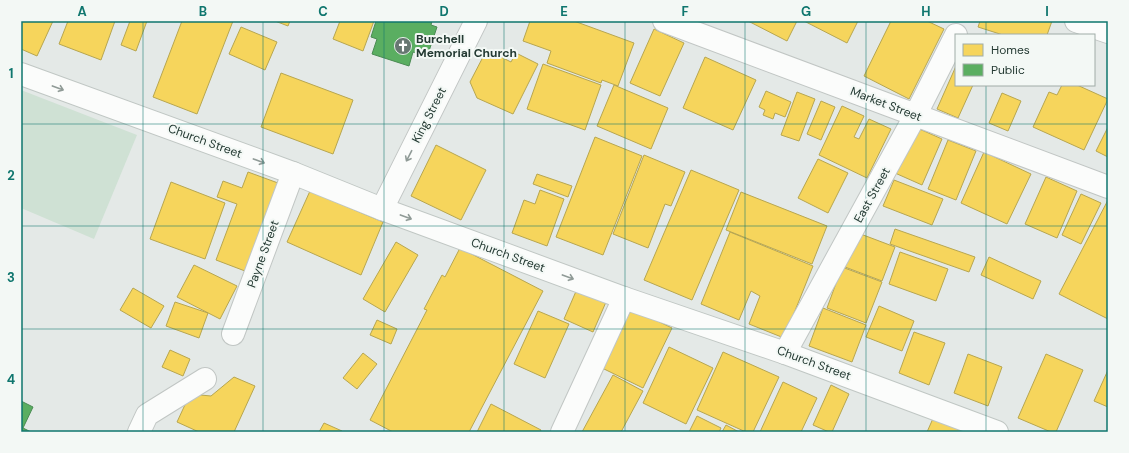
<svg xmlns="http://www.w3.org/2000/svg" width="1129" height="453" font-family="'DM Sans',sans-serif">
	<rect width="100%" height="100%" fill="#e4e9e7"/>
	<path fill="#cfe1d4" d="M21,90L137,135L94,239L21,208Z"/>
	<path fill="#f6d55c" stroke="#b7a650" d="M21,21H53L37,56L21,49Z
		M68,21H115L101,60L59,44Z
		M130,21H147L136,51L121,45Z
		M182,21H233L197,114L153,97Z
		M275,21H290L288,26Z
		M340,21H374L363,51L333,39Z
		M530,21H574L634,43L618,86L602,80L601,83L547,63L551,51L523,41Z
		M748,21H797L787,41Z
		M804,21H858L847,43Z
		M891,21H927L944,29L909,99L864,76Z
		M980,21H1052L1047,35H1003L978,27Z
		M241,27L277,42L265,70L229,54Z
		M654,29L684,43L660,96L630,83Z
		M491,52L511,62L516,53L538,64L513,114L477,98L470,82L484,55Z
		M705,57L756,80L733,130L683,108Z
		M543,64L601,85L585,130L527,109Z
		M956,66V85H973L958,118L937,109Z
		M281,73L353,100L333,154L261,127Z
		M614,85L668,108L651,149L597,126Z
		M1062,85H1077L1108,99L1084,150L1033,127L1049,92L1057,95Z
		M766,91L791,102L785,117L775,113L773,119L763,115L765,110L759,107Z
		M797,92L815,99L799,141L781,135Z
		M1002,93L1021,101L1008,131L989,123Z
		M821,101L835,107L821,140L807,134Z
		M842,106L864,116L854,137L859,139L869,119L891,129L867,178L819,155Z
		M915,127L942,139L922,185L895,173Z
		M1108,127V157L1096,151Z
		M595,137L642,156L603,255L556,237Z
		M948,140L976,151L956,200L928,189Z
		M436,145L486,170L461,220L411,196Z
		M984,152L1031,174L1007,224L961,203Z
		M644,155L685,172L671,206L665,204L648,248L613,234Z
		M818,159L848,173L828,213L798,198Z
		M691,170L739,190L692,300L644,280Z
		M248,172L278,183L245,271L216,260L237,204L217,197L223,181L242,188Z
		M537,174L572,186L568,197L533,184Z
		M1046,177L1077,191L1057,238L1025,224Z
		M894,180L943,199L932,225L883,206Z
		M171,182L225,203L205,259L150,239Z
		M540,190L564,199L547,246L512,233L524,200L535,204Z
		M310,191L383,222L361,275L287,242Z
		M741,192L827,226L812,264L726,230Z
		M1081,194L1101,203L1081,244L1062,235Z
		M1108,200V319L1059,294Z
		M895,229L975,257L969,272L890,244Z
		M730,232L813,266L784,338L749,324L760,296L751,291L739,320L701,304Z
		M858,233L895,247L882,281L845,267Z
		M396,242L418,255L385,312L363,299Z
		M460,248L543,291L469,432H393L370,420L427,310L424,309L442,275L445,277Z
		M900,252L948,269L936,301L889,284Z
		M989,257L1041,281L1033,299L981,275Z
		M194,265L237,286L220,319L177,297Z
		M842,267L882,282L866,323L827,308Z
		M133,288L164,306L151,328L120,310Z
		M577,289L606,302L593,332L564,319Z
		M175,302L208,313L199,338L166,326Z
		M879,306L914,321L902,351L866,337Z
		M631,308L672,328L643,388L602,368Z
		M823,308L866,325L852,362L809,346Z
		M538,311L569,324L545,378L514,364Z
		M377,320L397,329L391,344L370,335Z
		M914,332L945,343L929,385L899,373Z
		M669,347L713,368L686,424L643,403Z
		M170,350L190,359L183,376L162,367Z
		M723,352L779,377L753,432H746L697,410Z
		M363,353L377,364L357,389L343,378Z
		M968,354L1002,367L988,406L954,393Z
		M1046,354L1083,370L1056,432H1051L1018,418Z
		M1108,370V407L1094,401Z
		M613,375L643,391L621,432H582Z
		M234,377L255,386L234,432H199L177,422L190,394L211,396Z
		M783,382L817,398L801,432H760Z
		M831,385L849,394L832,432H829L813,425Z
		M491,404L541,430L540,432H477Z
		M935,414L979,432H927Z
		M697,416L721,428L719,432H689Z
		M324,423L342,431L341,432H319Z
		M726,425L739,432H722Z"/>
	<path fill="#5aae61" stroke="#4a8b53" d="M376,21H432L431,25L437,27L427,57L413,52L409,66L372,54L377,39L371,37Z
		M21,401L33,407L23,428L31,432H21Z"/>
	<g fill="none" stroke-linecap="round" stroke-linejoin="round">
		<g stroke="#c1c6c4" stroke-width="24">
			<path id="street" d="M664,21L1108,187
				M1076,21L1108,32
				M382,209L476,21
				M233,334L293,173
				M785,353L915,116L956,35
				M139,432L147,415L205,379
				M562,432L624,298"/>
		</g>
		<g stroke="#c0c7c4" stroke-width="24">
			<path id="secondary" d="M21,74L293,173L382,209L624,298L785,353L997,432"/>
		</g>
		<use href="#street" stroke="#fbfcfb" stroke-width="22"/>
		<use href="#secondary" stroke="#fbfcfb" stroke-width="22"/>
	</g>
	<defs><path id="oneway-shaft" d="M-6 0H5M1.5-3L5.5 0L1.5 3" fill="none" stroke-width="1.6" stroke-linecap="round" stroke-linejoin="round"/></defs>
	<g stroke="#909b97">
		<use href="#oneway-shaft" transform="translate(58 88) rotate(20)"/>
		<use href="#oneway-shaft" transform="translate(409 156) rotate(117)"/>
		<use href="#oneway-shaft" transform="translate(259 161) rotate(20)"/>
		<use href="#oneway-shaft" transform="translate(406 217) rotate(20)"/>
		<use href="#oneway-shaft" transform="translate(568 277) rotate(20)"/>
	</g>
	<path fill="none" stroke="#0f766e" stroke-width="1" stroke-opacity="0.55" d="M143,21V432M263,21V432M384,21V432M504,21V432M625,21V432M745,21V432M866,21V432M986,21V35M986,85V432M21,124H1108M21,226H1108M21,329H1108"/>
	<defs>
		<g id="church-disc" transform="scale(0.9)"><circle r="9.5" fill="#677772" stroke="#f3f8f5"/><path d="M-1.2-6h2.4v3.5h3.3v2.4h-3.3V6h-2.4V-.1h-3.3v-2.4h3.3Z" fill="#fff"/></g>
	</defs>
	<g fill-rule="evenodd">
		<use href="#church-disc" x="403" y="46"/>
	</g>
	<g text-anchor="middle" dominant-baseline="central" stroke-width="4" stroke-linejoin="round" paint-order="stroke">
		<g font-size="12" font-weight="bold" fill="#243a33" stroke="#f3f8f5" text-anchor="start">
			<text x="416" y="39">Burchell<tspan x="416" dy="14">Memorial Church</tspan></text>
		</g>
		<g font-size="12" fill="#243a33" stroke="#f3f8f5">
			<text transform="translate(886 104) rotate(21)">Market Street</text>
			<text transform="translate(429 115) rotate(-63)">King Street</text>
			<text transform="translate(205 141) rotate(20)">Church Street</text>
			<text transform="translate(872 195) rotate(-61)">East Street</text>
			<text transform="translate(263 254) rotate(-70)">Payne Street</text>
			<text transform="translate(508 255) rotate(20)">Church Street</text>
			<text transform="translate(814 363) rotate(20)">Church Street</text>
		</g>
	</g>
	<rect width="1129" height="453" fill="none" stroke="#f3f8f5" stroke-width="44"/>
	<rect x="955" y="34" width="140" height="52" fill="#f3f8f5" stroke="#a0aca7"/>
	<rect x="963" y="44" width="20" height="12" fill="#f6d55c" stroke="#a0aca7"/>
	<text x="991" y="54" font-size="12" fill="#243a33">Homes</text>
	<rect x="963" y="64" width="20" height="12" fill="#5aae61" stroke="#a0aca7"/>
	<text x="991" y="74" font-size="12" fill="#243a33">Public</text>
	<rect x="22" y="22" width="1085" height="409" fill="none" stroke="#0f766e" stroke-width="1.5"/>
	<g font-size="13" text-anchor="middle" font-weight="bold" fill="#0f766e">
		<text x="82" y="16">A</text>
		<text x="203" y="16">B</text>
		<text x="323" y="16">C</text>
		<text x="444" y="16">D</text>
		<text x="564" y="16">E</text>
		<text x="685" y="16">F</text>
		<text x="806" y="16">G</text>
		<text x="926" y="16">H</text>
		<text x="1047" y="16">I</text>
		<text x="11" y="78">1</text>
		<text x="11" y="180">2</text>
		<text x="11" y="282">3</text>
		<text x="11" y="384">4</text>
	</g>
</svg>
